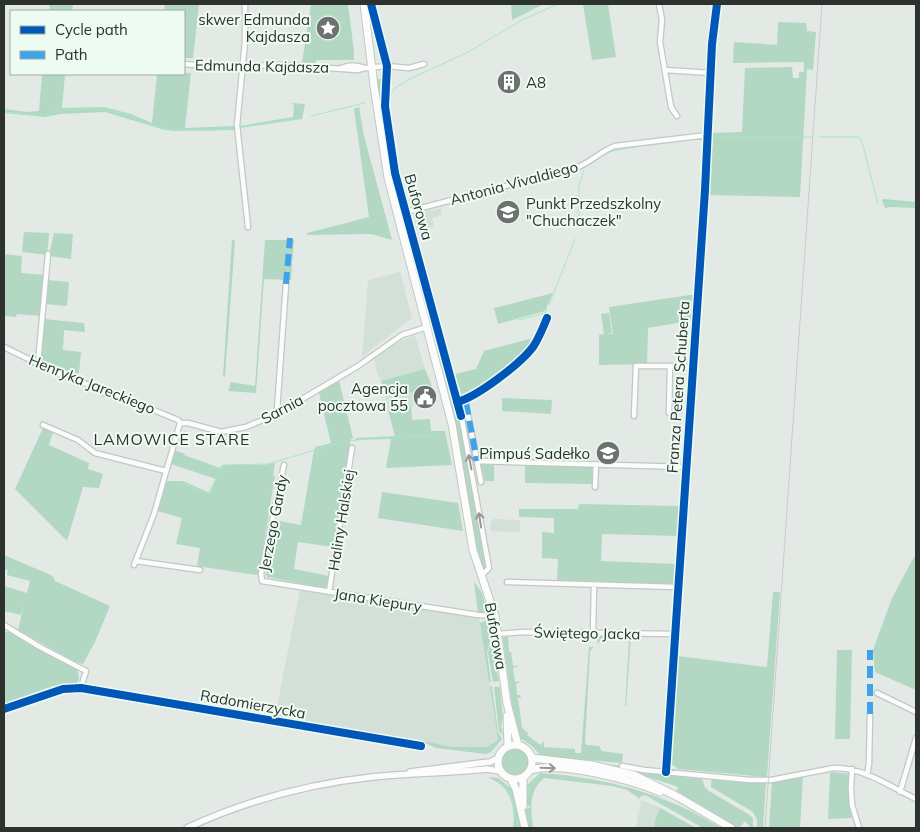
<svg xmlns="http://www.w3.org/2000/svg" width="920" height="832" font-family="Mulish,sans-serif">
	<rect width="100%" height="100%" fill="#e3eae6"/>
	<path fill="#d2e0d7" d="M441,208L442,215L432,218L434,226L417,231L414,215Z
		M400,272L412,318L362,357L368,280Z
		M415,335L425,369L381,381L377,373L374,358L395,344Z
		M433,389L438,402L388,410L384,392L391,391L395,395Z
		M493,519L520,520V532L491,531L490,524Z
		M300,589L479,617L498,740L487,747H451L275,717Z
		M641,800L660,808L655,820V828H638Z"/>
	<path fill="#b2d7c3" d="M50,4H73L72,11H49Z
		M165,4H199L193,58H184V11H164Z
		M311,4L348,5L354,51V60H317L315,63H302Z
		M511,4H544L512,20Z
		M583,4H608L616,57L592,60Z
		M778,22L806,23L807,31L816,32L813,70L807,69L800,197L709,195L713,133L742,132L745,68L792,67L793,78H799V72H804V62L733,63L734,42L777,45Z
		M191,73L185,128L234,126V130L176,131L165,130L105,112L60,114L45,117L4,113V109L27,112L39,111L42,74H65L62,108L104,107L131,114L152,123L157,74Z
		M376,79H386C377,141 402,205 419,265L415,268L411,258L393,188Z
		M291,103L305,104L302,119L240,128V126L293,117L294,105Z
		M359,107L364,136L392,240L371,234L307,235V233L369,217L354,109Z
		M884,199L916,202V208L891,207L885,208L882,200Z
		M24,232L49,233L47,255L22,252Z
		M54,233L73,234L71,259L49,256Z
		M232,240H235L225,377L223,376Z
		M265,240H294L291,280L264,279L256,393L228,391L231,382L255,386Z
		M4,254L22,256L21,273L45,275L41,316L17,314L16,317L4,316Z
		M47,280L69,282L67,306L45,304Z
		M553,293L545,311L498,324L494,308Z
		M697,294L694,320L648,328L647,364L599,365V335L604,334L601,314L609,313L612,333L607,334H613L609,307Z
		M431,314L461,427L485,566L486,570L483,571L475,544L440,360L428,315Z
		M44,319L84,323L85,332L64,330L63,350L81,352L79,373L76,375L61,369V371L42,364L40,360Z
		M533,338C529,354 478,392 462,396L455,374L476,369L484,351Z
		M425,369L433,389L395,395L391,391L384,392L381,381Z
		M339,381L353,438L351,439L333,547L298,542L294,569L329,576L327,586L325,588L267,577L266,575L274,520L301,525L314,450L315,447L331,443L319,393Z
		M502,398L552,400L551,414L502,411Z
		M411,406L412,420L430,419L431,431H445L452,465L386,468L391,439L356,440V438L395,436L388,410Z
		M43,428L53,432L49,445L89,463L88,469L103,474L99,488L83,487L67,541L15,489Z
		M174,450L185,454L184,455L220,468L224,465H263L275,463L273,476H275L259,573L256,575L197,566L200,548L176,544L182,518L157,511L166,481H183L210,493L216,479L171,464Z
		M520,464L592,466V484L525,483V466L519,465Z
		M481,465H494V481H485Z
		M382,492L458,503L463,531L378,518Z
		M579,504L680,506L679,536L602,534L601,561L678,564L677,585L557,581L558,559L542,558V532L554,533V518L519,517V509H578Z
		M4,555L53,576L55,581L110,606L95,642L83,664L75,662L18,630L24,605L21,615L4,611V586L27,593L30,581L7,575L8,570L4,569V571Z
		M914,557L916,558V690L875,672L873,650L892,598Z
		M474,582L482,593L488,614L478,613Z
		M773,592H780L767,777L678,769L670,763L678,673L677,656L767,667Z
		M487,620L490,641L487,653L491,682H489L480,623Z
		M11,631L77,669L79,678L77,683L53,686L4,704V632Z
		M504,635H508L509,652H511L513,666H519L513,668L515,682L521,681L516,684L517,695H520L521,698H518L522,728L528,733L527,735L541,745L544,741V747L575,749V753H581L589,647H594L590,651L585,743L586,745L599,746L602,751L623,754L622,763L541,756L532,746L520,738L512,705L503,639Z
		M598,636L631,637L626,706H625L629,642L626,640L603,639L597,644Z
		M491,641L495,642V662L499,681L493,682L488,653Z
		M837,650H852L850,739H835Z
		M490,686H492L498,732L502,739L491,752L486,754L436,748L425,743L423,741L451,747H487L498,740Z
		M494,687H500L503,717L501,725L503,736L499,731Z
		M501 762a14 14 0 1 1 28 0a14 14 0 1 1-28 0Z
		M559,758L621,766L644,772L702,779L705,787L709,791L748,814L753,818V828H751L745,821L740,827L741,828H736L676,792L678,787C637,772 601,765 559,758Z
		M832,772L850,774L852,818L828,819L830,774Z
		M540,773C607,778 664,793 721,828H703L645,795L640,797L638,827L646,828H637L640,799L627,790L612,786L544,778C528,791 531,809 533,828H527L525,809L529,808L530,806H525V787Z
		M488,777L498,778L512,789L521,828H513C515,816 513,799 505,789C501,784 494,780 488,777Z
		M803,777L800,828H769L772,782Z
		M713,779L766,782L763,828H757V820L753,812L711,787V782Z
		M660,808L696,828H655V820Z"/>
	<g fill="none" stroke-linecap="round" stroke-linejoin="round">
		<path stroke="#a4e9c6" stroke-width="1" d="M391,93L395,88L410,79L466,53L524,19L558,4
			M4,112L39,115L65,110L103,109L131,116L145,123L169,129L214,130L232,128
			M311,116L365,103
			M241,127L301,118
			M819,137H859L862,142L878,204
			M710,138L811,137
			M649,145L702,138
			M589,165L608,152L639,146
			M883,203L916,205
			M579,220V186L584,170
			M549,305L575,239
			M544,316L547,309
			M518,320L545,313
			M514,362L531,345L543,319
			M490,381L511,364
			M461,397L468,395
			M341,442L365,439L438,435
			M180,483L209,493L222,465L268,464L338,443
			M915,559H916
			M502,785L510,791L519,828
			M527,796H528V788L540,775"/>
		<g stroke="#c2c8c4" stroke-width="7">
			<path id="minor" d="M245,4V41L237,125L248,227
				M371,4L387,66L385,106L395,173L462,420L489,568L484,573L480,572
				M659,4L662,20L660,42L671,107L677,116
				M184,64L206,66L285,65L357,70L365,68L387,66L409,68L424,64
				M341,68C348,65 357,65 365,68
				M665,70L711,73
				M406,212L578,167C591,162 601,151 615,146L708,135
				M4,347L63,376L78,380L107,394L151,409L178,420L180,423
				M38,363L48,254
				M465,400L481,482
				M457,402C477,397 520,364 533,347C539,338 543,328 547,318
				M279,413L277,410L286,284
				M669,413L670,366
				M634,416L636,366H681L692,368
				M180,423H188L221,432L246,427L279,413L304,398L358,366L402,335L427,327
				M43,425L78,440L95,453L166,471
				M477,461L686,467
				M284,465L261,574L262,581L478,615L495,616
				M595,487L596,464
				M136,561L200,570
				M134,565L154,514L180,423
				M507,582L676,587
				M329,592L352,448
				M4,625L40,647L86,671L81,688
				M593,633L594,585
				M498,634L524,632L676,634
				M877,693L916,712
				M4,709L63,689L81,688L421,746
				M622,766L644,770L750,780H771L834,768C863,767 891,787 916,799
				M852,769L851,788L852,805L859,828
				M666,772L705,190L712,44L717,4
				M867,775L869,764L870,714
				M900,792L916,738"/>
		</g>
		<g stroke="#c2c8c4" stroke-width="8">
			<path id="tertiary" d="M410,772L481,763L490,762L498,758
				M187,828C245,801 308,784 372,777C410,773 448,773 487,769L500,771"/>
		</g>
		<g stroke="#c2c8c4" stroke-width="9">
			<path id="secondary" d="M364,4L374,86L388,178L452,424L473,550L495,616L507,703L518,745
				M507,716L508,746
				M498 762a17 17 0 1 1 34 0a17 17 0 1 1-34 0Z
				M532,758L592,765L634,775L680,798L731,828
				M531,770C560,761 632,780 660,792
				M511,779L516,789L525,828
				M523,806V778"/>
		</g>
		<use href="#minor" stroke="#fbfcfb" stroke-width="4.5"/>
		<use href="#tertiary" stroke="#fbfcfb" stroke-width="5.5"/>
		<use href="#secondary" stroke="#fbfcfb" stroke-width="7"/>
		<path stroke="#cacbca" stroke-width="1" d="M765,828L822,4"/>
		<path stroke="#3ea3eb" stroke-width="6" stroke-dasharray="12 6" stroke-linecap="butt" d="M286,284L290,238
			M466,403L477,461
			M870,714V650"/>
		<g stroke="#edfbf3" stroke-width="11">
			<path id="cycleway" d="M371,4L387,66L385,106L395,173L461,416
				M457,402C477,397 520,364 533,347C539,338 543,328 547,318
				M4,709L63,689L81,688L421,746
				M666,772L705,190L712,44L717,4"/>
		</g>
		<use href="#cycleway" stroke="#0057b8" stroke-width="8"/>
	</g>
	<defs><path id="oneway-shaft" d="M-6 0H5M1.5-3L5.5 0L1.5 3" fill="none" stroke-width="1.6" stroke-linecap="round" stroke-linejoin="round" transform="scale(1.25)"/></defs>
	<g stroke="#949795">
		<use href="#oneway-shaft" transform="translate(470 462) rotate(-101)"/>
		<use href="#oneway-shaft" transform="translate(480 520) rotate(-99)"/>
		<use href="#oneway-shaft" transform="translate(548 768) rotate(2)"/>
	</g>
	<defs>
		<g id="sight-disc" transform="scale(1.25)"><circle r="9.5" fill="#6d726f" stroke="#edfbf3"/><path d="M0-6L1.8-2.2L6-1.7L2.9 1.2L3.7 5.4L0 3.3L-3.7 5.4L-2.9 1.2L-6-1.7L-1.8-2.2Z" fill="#fff"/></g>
		<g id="building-disc" transform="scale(1.25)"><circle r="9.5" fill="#6d726f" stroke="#edfbf3"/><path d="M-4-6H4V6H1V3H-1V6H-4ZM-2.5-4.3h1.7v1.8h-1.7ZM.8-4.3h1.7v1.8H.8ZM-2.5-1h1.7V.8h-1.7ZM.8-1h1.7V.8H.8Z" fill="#fff"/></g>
		<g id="school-disc" transform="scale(1.25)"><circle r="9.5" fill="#6d726f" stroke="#edfbf3"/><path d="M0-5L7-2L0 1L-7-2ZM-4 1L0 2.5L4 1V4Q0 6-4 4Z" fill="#fff"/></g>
		<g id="civic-disc" transform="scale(1.25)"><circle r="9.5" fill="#6d726f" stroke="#edfbf3"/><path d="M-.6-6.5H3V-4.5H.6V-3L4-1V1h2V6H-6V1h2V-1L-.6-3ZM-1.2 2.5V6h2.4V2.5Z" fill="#fff"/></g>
	</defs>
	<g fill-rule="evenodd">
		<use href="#sight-disc" x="328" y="28"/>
		<use href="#building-disc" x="509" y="82"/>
		<use href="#school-disc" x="508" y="212"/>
		<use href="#civic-disc" x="425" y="397"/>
		<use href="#school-disc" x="608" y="453"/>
	</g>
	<g text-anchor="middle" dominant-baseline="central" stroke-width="4" stroke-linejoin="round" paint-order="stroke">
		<g font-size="15" fill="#2d322f" stroke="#edfbf3" text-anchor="end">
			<text x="310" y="19">skwer Edmunda<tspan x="310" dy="17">Kajdasza</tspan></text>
			<text x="526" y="82" text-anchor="start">A8</text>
			<text x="526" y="203" text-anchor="start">Punkt Przedszkolny<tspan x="526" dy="17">"Chuchaczek"</tspan></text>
			<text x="408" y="388">Agencja<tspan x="408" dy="17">pocztowa 55</tspan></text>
			<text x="590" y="453">Pimpuś Sadełko</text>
		</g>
		<g font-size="15" fill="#2d322f" stroke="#edfbf3">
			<text transform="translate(262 66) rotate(1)">Edmunda Kajdasza</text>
			<text transform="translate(514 183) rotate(-15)">Antonia Vivaldiego</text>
			<text transform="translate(419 207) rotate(74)">Buforowa</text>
			<text transform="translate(92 384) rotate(22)">Henryka Jareckiego</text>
			<text transform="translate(678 387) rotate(-86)">Franza Petera Schuberta</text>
			<text transform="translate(282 409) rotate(-28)">Sarnia</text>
			<text transform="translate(341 520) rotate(-81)">Haliny Halskiej</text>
			<text transform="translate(273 523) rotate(-79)">Jerzego Gardy</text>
			<text transform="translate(378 600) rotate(9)">Jana Kiepury</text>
			<text transform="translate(587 633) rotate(1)">Świętego Jacka</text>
			<text transform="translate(496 636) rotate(80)">Buforowa</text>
			<text transform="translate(253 704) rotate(10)">Radomierzycka</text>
		</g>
		<g font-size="16" letter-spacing="1" fill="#2d322f" stroke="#edfbf3">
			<text x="172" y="439">LAMOWICE STARE</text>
		</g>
	</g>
	<rect width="920" height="832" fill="none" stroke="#2d322f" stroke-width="10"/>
	<rect x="10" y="10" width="175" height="65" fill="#edfbf3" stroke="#a0aba5"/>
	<rect x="20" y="26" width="25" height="8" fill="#0057b8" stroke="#a0aba5"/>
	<text x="55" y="35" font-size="15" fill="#2d322f">Cycle path</text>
	<rect x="20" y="51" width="25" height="8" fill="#3ea3eb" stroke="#a0aba5"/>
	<text x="55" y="60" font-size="15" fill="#2d322f">Path</text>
</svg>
